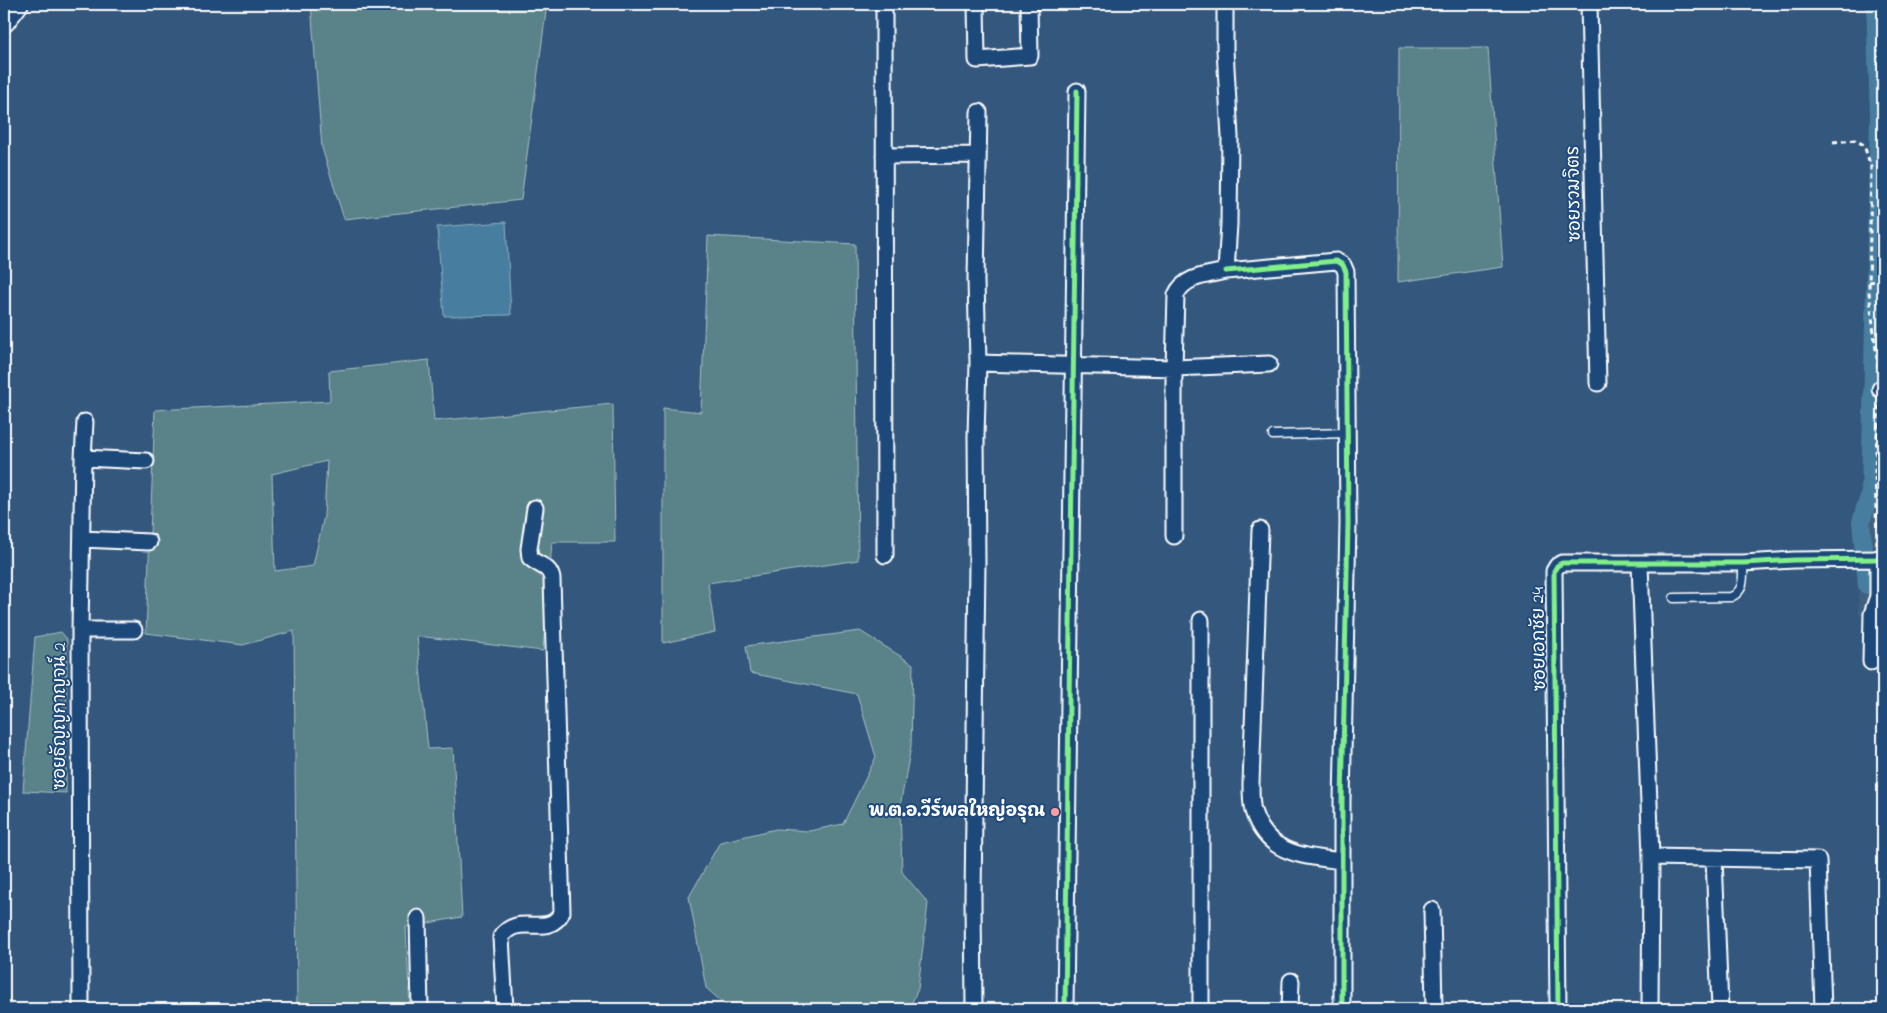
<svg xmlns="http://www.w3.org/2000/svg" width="1887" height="1013" font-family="'Indie Flower','Playpen Sans Thai',sans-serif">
	<rect width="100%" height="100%" fill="#33577d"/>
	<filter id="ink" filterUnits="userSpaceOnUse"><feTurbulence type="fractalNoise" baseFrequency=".02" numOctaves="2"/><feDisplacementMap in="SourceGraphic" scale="10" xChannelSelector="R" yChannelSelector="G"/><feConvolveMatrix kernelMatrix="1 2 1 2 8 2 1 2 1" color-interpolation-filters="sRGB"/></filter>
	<g filter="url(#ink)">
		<path fill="#41607f" d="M1883,503V615H1859L1855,504Z"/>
		<path fill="#5a8289" stroke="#acc0c4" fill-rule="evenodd" d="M311,4H547L521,200L344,219L322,148Z
			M1399,48H1488L1503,267L1398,282Z
			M708,236L855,244L858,560L708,583L715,632L663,643V408L701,412Z
			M429,360L434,421L613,404L615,542H552L543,651L417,636L428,749L453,748L462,917L406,927L410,1009H297L294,631L243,645L146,633L155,410L330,401L329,371ZM327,461L324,516L313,566L275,571L272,474Z
			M860,631L913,664L911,746L900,807L902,872L928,903L918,989L909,1009H730L706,988L689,897L720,842L776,829L809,831L843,824L876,757L857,694L750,673L746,646Z
			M61,632L67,639L66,793L23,791L35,637Z"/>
		<path fill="#467e9f" stroke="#90b2c5" d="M506,222L511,315L444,316L437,227Z"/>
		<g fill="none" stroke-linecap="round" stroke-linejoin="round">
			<path stroke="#467e9f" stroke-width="18" d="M1867,585L1861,522L1870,493L1879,115L1875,4"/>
			<g stroke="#fff" stroke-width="11">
				<path id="lane" d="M1273,435L1347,433
					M1674,598L1731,597C1745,591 1743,577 1743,563"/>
			</g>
			<g stroke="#fff" stroke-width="19">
				<path id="street" d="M884,4L885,555
					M976,4L977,60L1030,56L1029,4
					M1589,4L1598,383
					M884,156L978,155
					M1226,271L1336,261L1343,265L1346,272L1348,523L1342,801V1009
					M978,363L1174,368L1269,364
					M1880,389H1883
					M83,458L146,461
					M1260,530L1251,784C1251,793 1251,803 1253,811C1267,855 1303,856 1342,861
					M1174,536V368L1176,295C1184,276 1208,275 1226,271L1229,224L1230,137L1225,50V4
					M82,539L149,542
					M1640,564L1651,857L1650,1009
					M1201,620V1009
					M80,630H134
					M1871,662L1872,614L1878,596V558
					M1651,857L1818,860L1823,1009
					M1714,858L1720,1009
					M1432,910L1434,1009
					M418,918L420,1009
					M81,1009L80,630L83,458L85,422
					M505,1009L501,937C518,911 548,940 562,912L552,579C550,566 539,566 530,558L529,549L535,508
					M974,1009L973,899L977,562L976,436L978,363L976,280L979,112
					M1065,1009L1077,91
					M1290,1009L1291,981
					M1558,1009L1554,571L1557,566L1562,563H1743L1794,560L1883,559"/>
			</g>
			<g stroke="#fff" stroke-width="25">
				<path id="secondary" d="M4,21L17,4"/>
			</g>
			<path stroke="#fff" stroke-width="3" stroke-dasharray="5 4" stroke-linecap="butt" d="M1833,142L1855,140L1864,145L1871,167L1869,292L1879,375
				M1869,282L1883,280
				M1875,469H1883
				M1877,545L1875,469L1879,404"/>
			<use href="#lane" stroke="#1f4a7a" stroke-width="8"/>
			<use href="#street" stroke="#1f4a7a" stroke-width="15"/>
			<use href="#secondary" stroke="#1f4a7a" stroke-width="21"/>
			<g stroke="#1f4a7a" stroke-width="8">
				<path id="cycleway" d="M1226,271L1336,261L1343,265L1346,272L1348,523L1342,801V1009
					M1065,1009L1077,91
					M1558,1009L1554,571L1557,566L1562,563H1743L1794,560L1883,559"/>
			</g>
			<use href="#cycleway" stroke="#82f089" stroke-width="5"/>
		</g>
	</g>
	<circle fill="#ff9aa2" stroke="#1f4a7a" stroke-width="2" cx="1055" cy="812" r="5"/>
	<g text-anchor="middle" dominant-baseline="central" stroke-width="4" stroke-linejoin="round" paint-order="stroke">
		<g font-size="18" fill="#fff" stroke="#1f4a7a">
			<text transform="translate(1575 194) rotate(-91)">ซอยรวมจิตร</text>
			<text transform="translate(1540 639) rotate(-91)">ซอยเอกชัย 24</text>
			<text transform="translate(61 716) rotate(-90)">ซอยธัญญกาญจน์ 2</text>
		</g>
		<g font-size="18" font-weight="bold" fill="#fff" stroke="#1f4a7a" text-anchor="end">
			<text x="1045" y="812">พ.ต.อ.วีร์พลใหญ่อรุณ</text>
		</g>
	</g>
	<rect width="1887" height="1013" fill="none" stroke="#1f4a7a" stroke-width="20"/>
	<rect x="10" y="10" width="1867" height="993" fill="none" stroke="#fff" stroke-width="2" filter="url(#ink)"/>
</svg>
